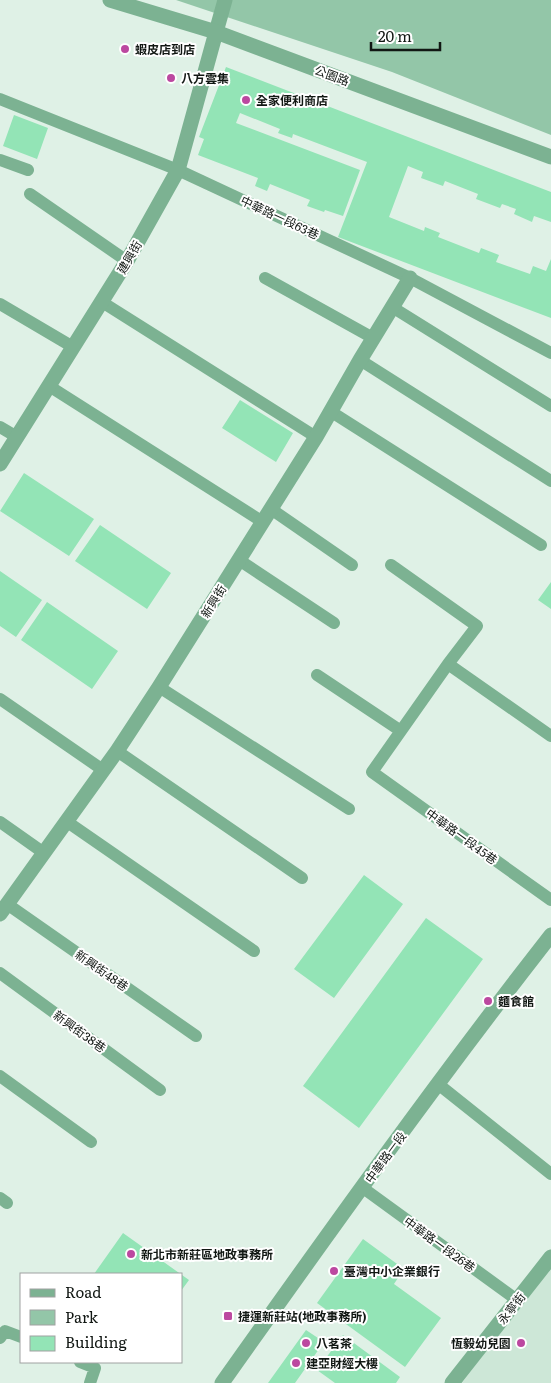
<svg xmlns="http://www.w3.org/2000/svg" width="551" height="1383" font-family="Literata,'Noto Sans TC',serif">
	<rect width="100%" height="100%" fill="#dff1e6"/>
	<path fill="#cde7d7" d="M551,1266V1383H462L521,1303Z"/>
	<path fill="#93c6a8" d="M176,0H551V135L392,72Z"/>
	<path fill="#93e4b6" d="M226,67L551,192V222L534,216L532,222L514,214L516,209L502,204L500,208L476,199L478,194L445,181L443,186L421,178L423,172L408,166L389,217L424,231L425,227L440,233L438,237L479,253L481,248L499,255L496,262L530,274L533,266L546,271L551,259V318L338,237L367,162L293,134L292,138L278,133L280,129L240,113L236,123L360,170L343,216L325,210L324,212L307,206L310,200L270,184L267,191L255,186L258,178L198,155L204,139L199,137Z
		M14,115L48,128L37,159L3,146Z
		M240,400L293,433L276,462L222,428Z
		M24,473L94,519L69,556L0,511Z
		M100,525L171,573L147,609L75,561Z
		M0,571L42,600L16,637L0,626Z
		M551,582V609L538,600Z
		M47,602L118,651L92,689L21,640Z
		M364,875L403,904L334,998L294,969Z
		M426,918L483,959L359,1128L303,1086Z
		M123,1233L189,1280L181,1291V1274H94Z
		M363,1239L404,1269L394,1284L441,1318L405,1367L317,1303Z
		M306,1330L324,1342L295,1383H268Z
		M343,1335L400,1377L396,1383H335L317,1370Z"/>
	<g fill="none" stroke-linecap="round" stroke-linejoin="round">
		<path stroke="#7cb292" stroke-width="12" d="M0,99L178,170L410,278L551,353
			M0,160L28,170
			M30,194L127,261
			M265,278L373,338
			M102,302L316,437
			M0,304L73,347
			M392,307L551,406
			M360,360L551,481
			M49,386L263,522
			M330,411L541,545
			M0,427L17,437
			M271,509L352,565
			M239,560L334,623
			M391,565L477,626L448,664L372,772L551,900
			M448,664L551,736
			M317,675L401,731
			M159,687L349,809
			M0,699L103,770
			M117,751L302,878
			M66,821L254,951
			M0,822L44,853
			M7,904L196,1036
			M0,973L160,1090
			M0,1076L91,1142
			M438,1084L551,1174
			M363,1188L517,1300
			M0,1198L7,1203
			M0,1338L5,1331L21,1337
			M80,1362L95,1368L90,1383"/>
		<path stroke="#7cb292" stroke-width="15" d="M216,32L225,0"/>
		<path stroke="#7cb292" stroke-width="15" d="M110,0L216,32L551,157
			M0,464L127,261L178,170L216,32
			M0,914L117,751L159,687L316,437L360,360L410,278
			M222,1383C329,1232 437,1081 551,935
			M452,1383L551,1257"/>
	</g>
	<g fill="#bc48a0" stroke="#fff" stroke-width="2">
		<circle cx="125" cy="49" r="5"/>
		<circle cx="171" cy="78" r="5"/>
		<circle cx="246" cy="100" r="5"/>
		<circle cx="488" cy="1001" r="5"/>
		<circle cx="131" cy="1254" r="5"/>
		<circle cx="334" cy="1271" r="5"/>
		<rect x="223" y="1311" width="10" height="10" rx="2.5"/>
		<circle cx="306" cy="1343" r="5"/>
		<circle cx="521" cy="1343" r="5"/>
		<circle cx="296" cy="1363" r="5"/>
	</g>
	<g text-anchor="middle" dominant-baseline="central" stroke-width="4" stroke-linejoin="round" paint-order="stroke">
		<g font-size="12" font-weight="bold" fill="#111713" stroke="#fff" text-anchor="start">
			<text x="135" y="49">蝦皮店到店</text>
			<text x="181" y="78">八方雲集</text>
			<text x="256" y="100">全家便利商店</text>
			<text x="498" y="1001">麵食館</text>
			<text x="141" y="1254">新北市新莊區地政事務所</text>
			<text x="344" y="1271">臺灣中小企業銀行</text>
			<text x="238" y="1316">捷運新莊站(地政事務所)</text>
			<text x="316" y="1343">八茗茶</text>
			<text x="511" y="1343" text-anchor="end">恆毅幼兒園</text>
			<text x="306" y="1363">建亞財經大樓</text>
		</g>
		<g font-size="12" fill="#111713" stroke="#fff">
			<text transform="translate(332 75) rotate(20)">公園路</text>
			<text transform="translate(280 217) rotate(25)">中華路一段63巷</text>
			<text transform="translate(129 257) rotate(-60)">建興街</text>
			<text transform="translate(213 601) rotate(-58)">新興街</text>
			<text transform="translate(462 836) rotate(36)">中華路一段45巷</text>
			<text transform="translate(102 970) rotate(35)">新興街48巷</text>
			<text transform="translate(80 1031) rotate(36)">新興街38巷</text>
			<text transform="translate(385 1157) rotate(-54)">中華路一段</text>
			<text transform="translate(440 1244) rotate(36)">中華路一段26巷</text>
			<text transform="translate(511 1308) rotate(-52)">永寧街</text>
		</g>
	</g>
	<rect x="20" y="1273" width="162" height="90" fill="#ffffff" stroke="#a0a2a1"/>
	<rect x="30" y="1289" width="25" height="8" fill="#7cb292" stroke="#a0a2a1"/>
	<text x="65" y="1298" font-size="15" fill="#111713">Road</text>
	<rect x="30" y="1310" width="25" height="15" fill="#93c6a8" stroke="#a0a2a1"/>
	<text x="65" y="1323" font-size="15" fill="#111713">Park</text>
	<rect x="30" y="1336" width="25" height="15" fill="#93e4b6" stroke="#a0a2a1"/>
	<text x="65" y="1348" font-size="15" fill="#111713">Building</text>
	<path d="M371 42v8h69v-8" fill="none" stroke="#111713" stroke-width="2.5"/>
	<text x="378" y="42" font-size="15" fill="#111713" stroke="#ffffff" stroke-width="4" paint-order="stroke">20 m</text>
</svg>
